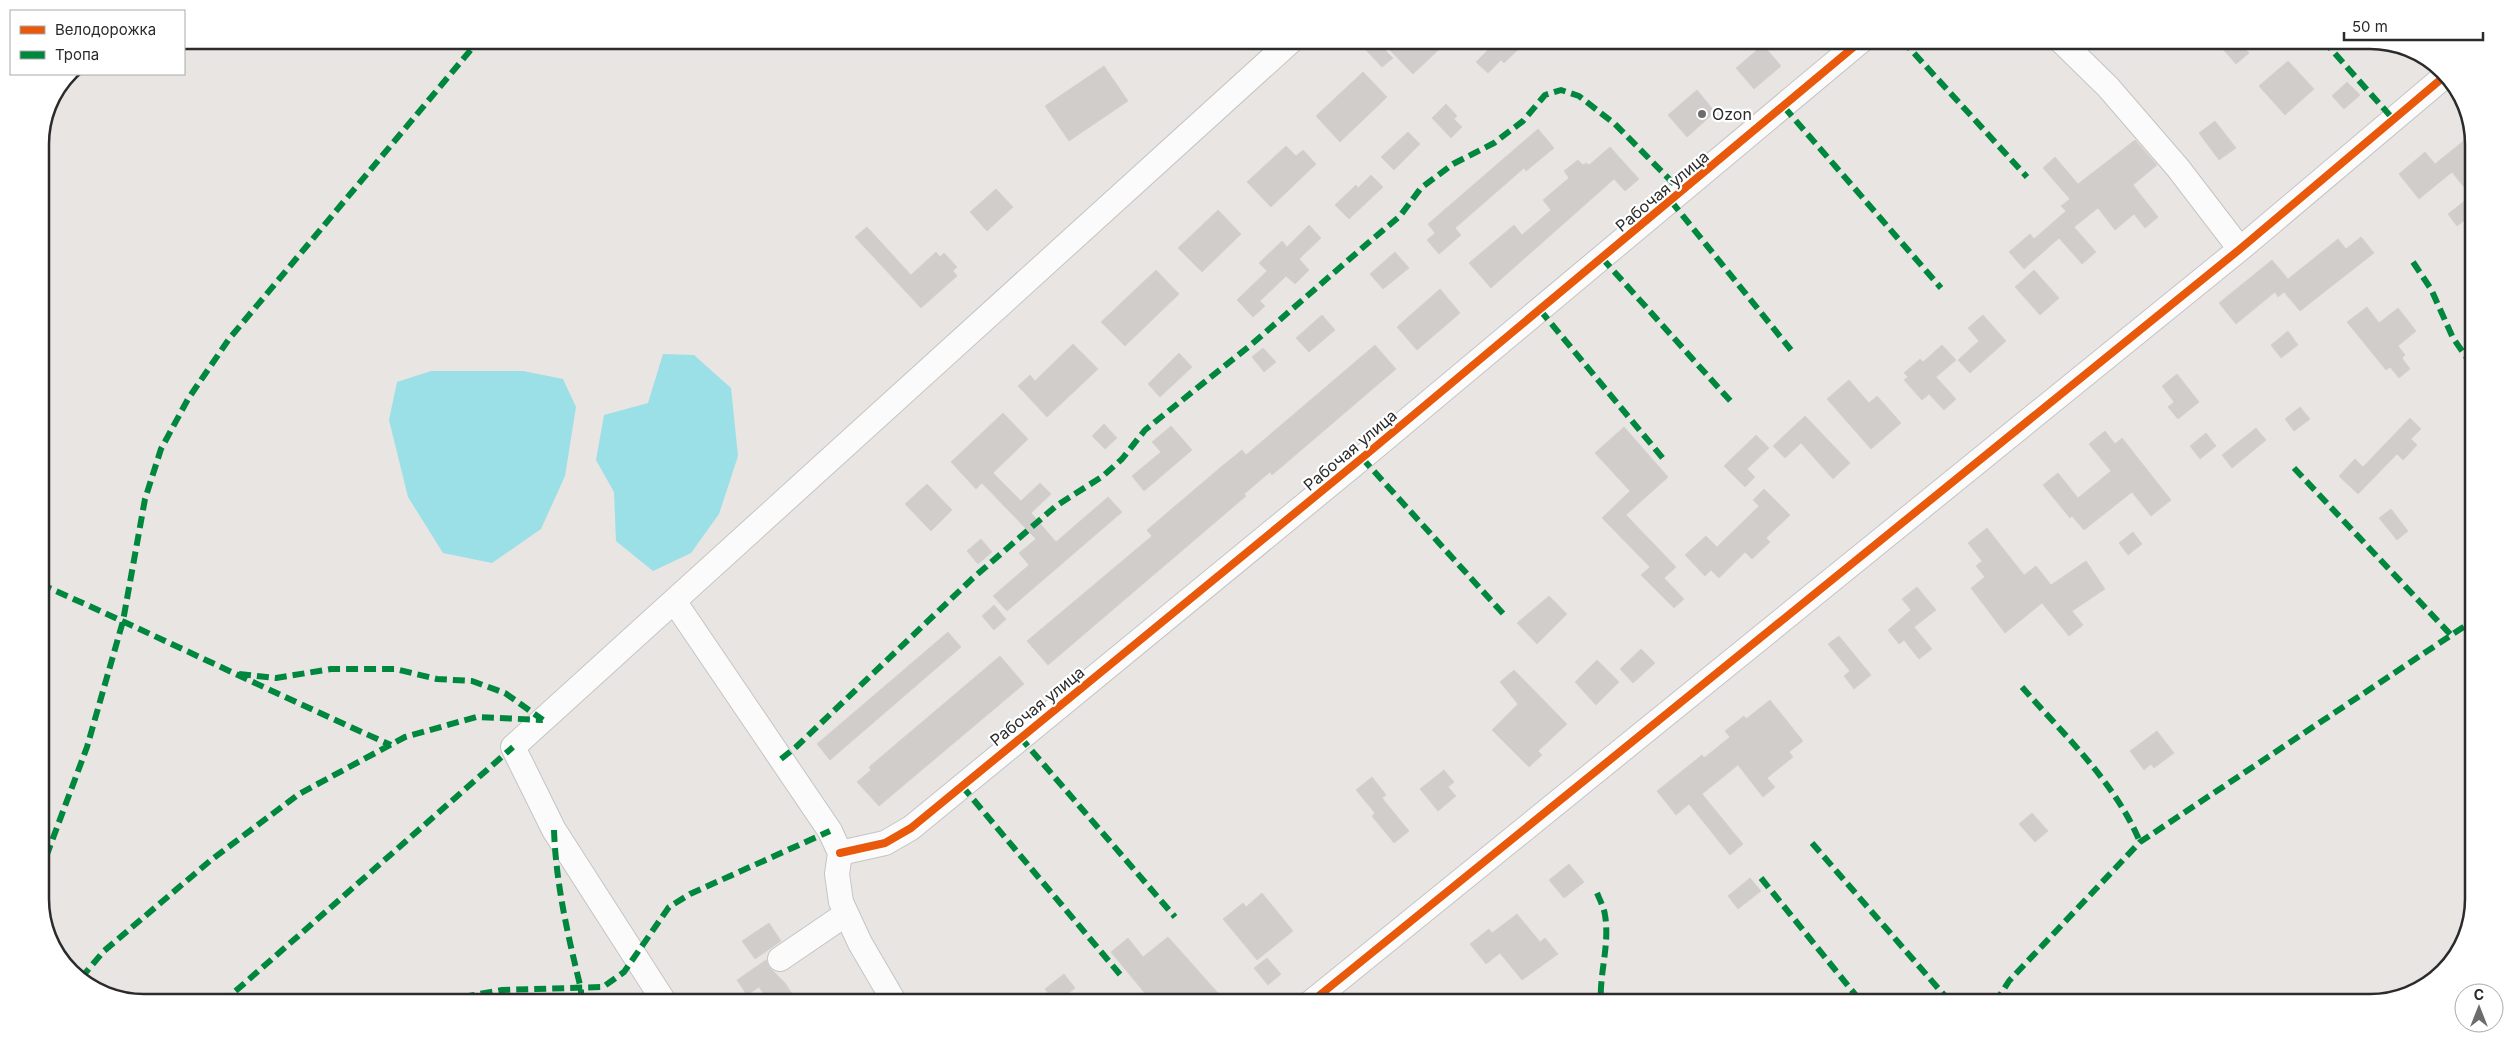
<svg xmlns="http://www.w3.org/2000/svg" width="2514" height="1043" font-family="Inter,sans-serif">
	<rect width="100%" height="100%" fill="#e9e5e2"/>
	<path fill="#9ae0e6" d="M663,354L694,355L731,388L738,456L719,514L691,553L653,571L616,541L614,492L596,460L604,415L648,403Z
		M431,371H523L563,379L576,407L565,476L541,529L492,563L443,553L408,497L389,420L397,382Z"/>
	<path fill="#d0cdcb" stroke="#d4d1ce" d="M1396,40H1449L1413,74L1388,48Z
		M1498,40H1528L1504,63L1501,60L1488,73L1476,62Z
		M2229,40H2238L2249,53L2236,64L2221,47Z
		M1376,41L1393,58L1382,67L1366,50Z
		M1763,45L1781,66L1754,89L1736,68Z
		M2288,61L2314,89L2285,115L2259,86Z
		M1104,66L1128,101L1069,141L1045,106Z
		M1363,72L1387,97L1340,142L1316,116Z
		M2347,82L2360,95L2344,109L2332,96Z
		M1697,90L1715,112L1687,137L1668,115Z
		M1446,104L1457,116L1454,119L1462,127L1451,138L1432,118Z
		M2215,121L2236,148L2219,160L2199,133Z
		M1538,129L1554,148L1526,171L1524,168L1455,228L1461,235L1439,254L1427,240L1435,233L1428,224Z
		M1408,132L1420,144L1394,170L1381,157Z
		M2466,139L2474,148V213L2457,226L2448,214L2471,196L2452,172L2419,199L2399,174L2425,152L2435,164Z
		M2135,140L2157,165L2133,185L2158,217L2145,228L2134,214L2115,230L2098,208L2074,227L2096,252L2082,264L2059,238L2024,269L2009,252L2030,234L2034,239L2066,211L2061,206L2070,199L2043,168L2055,157L2078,184Z
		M1286,146L1296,156L1303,150L1316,164L1271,207L1247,182Z
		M1610,147L1639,179L1625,191L1614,179L1491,288L1469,263L1514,225L1522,235L1551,210L1543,200L1569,178L1564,171L1578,160L1583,165L1586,163L1589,165Z
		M1371,175L1383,187L1349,219L1335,205L1356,185L1358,188Z
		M996,189L1013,207L987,231L970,212Z
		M1218,210L1241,234L1202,272L1178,248Z
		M1309,225L1321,238L1299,259L1309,270L1295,284L1286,276L1260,301L1265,306L1253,317L1237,300L1267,271L1259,263L1282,241L1287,247Z
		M867,227L911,275L936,252L940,257L944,253L957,267L953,271L957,276L921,308L855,237Z
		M2361,237L2374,253L2300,311L2284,292L2278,297L2275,292L2236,324L2219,303L2272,260L2288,279L2338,239L2346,249Z
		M1395,252L1409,268L1383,289L1370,274Z
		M1156,270L1179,294L1125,346L1101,322Z
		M2034,270L2059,298L2040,315L2015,287Z
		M1440,289L1460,313L1417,350L1397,327Z
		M2367,307L2379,323L2398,308L2416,331L2398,346L2405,355L2402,358L2410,369L2399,378L2390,367L2386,370L2347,322Z
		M1322,315L1335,330L1309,352L1296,338Z
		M1983,315L2006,341L1970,373L1958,360L1979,341L1968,328Z
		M2288,331L2298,345L2281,358L2271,345Z
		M1073,344L1098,369L1047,417L1018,386L1030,375L1035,381Z
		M1375,345L1396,369L1272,475L1270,472L1244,494L1246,496L1048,665L1027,641L1152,536L1147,530L1221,467L1242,450L1246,455Z
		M1942,345L1956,360L1936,377L1956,399L1944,410L1929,394L1922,400L1904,380L1908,377L1904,373L1920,359L1923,362Z
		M1263,348L1276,362L1264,372L1252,357Z
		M1179,353L1192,367L1160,397L1148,384Z
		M2177,374L2199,402L2178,419L2168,407L2174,402L2162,386Z
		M1849,380L1869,403L1877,396L1901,423L1871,449L1827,399Z
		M2300,407L2310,419L2294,431L2285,419Z
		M1003,413L1028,439L993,473L1021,501L1040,483L1051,494L1031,513L1056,542L1108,497L1122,512L1007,611L993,596L1029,565L1019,553L1036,539L982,483L976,489L951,462Z
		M1805,416L1850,463L1833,479L1801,443L1785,458L1773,446Z
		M2410,418L2421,429L2411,439L2417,445L2403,460L2397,454L2358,494L2339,476L2355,459L2363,467Z
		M1104,424L1117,438L1105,449L1092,436Z
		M1171,426L1192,450L1144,491L1132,476L1161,452L1152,442Z
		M1624,427L1668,477L1626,515L1676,567L1664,578L1684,599L1674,608L1641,575L1650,567L1602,518L1630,491L1595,453Z
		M2256,428L2266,440L2232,468L2222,455Z
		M2105,431L2115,444L2122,438L2171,500L2151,516L2132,492L2084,530L2072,516L2070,518L2043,485L2058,473L2078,498L2111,471L2089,444Z
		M2206,433L2216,446L2200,459L2190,446Z
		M1756,435L1769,448L1747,469L1755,477L1745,487L1724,466Z
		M927,484L952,510L931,531L905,504Z
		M1764,489L1790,515L1766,538L1770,542L1752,559L1745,552L1719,578L1711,570L1705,576L1685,555L1706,536L1717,547L1759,506L1753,500Z
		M2391,509L2408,531L2397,540L2379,518Z
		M1987,528L2024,575L2036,566L2051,585L2086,561L2105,589L2072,611L2083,625L2069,636L2042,603L2005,633L1971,588L1985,577L1976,566L1982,561L1968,543Z
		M2133,532L2142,544L2128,555L2119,543Z
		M981,539L992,552L978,564L967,551Z
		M1917,587L1936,610L1914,627L1932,649L1919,659L1904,640L1899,644L1888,630L1911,610L1902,599Z
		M1549,596L1567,614L1537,644L1517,623Z
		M994,605L1006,619L994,630L982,616Z
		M948,632L961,647L830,760L817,744Z
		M1839,636L1871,675L1854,689L1844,676L1850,671L1828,644Z
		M1641,649L1655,663L1633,683L1620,669Z
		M1000,656L1024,684L879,806L857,782L871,770L869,767Z
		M1597,660L1619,682L1596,705L1575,682Z
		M1514,670L1567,724L1538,751L1542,755L1529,767L1492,730L1518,704L1500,682Z
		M1770,700L1803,741L1789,752L1793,757L1767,778L1775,787L1763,797L1738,765L1702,794L1743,844L1730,855L1689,804L1676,815L1657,791L1702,755L1704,758L1730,737L1725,731L1744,716L1746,719Z
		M2157,731L2174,753L2154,768L2151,764L2144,770L2130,751Z
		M1444,770L1454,782L1448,787L1456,796L1438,811L1420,789Z
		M1372,777L1386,795L1382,798L1409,831L1394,843L1372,816L1375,813L1356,790Z
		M2032,813L2048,831L2035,842L2019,824Z
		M1569,864L1584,882L1564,898L1549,880Z
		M1750,878L1761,891L1738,909L1728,896Z
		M1262,893L1293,931L1257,960L1223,919L1243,903L1246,907Z
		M1517,914L1540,942L1545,938L1558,954L1522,980L1500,953L1486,964L1470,944L1489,929L1492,933Z
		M769,923L781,941L755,959L742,941Z
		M1168,937L1218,993L1205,1003H1153L1111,952L1128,938L1143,957Z
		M1267,958L1281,974L1268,985L1254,968Z
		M766,960L769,967L785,983L798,1003H770L759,987L747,995L737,980Z
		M1064,974L1075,988L1056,1003L1045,989Z"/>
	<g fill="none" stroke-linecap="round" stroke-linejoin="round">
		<g stroke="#c5c4c4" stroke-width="26">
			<path id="minor" d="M2060,40L2108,87L2178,168L2240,249
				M674,601L830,831L840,853L837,874L841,902L860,943L895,1003
				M840,853L885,843L911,828L1362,458L1862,40
				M780,959L846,914
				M665,1003L554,830L513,747L1292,40
				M1310,1003L2240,249L2446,75"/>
		</g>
		<use href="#minor" stroke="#fcfbfb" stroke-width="24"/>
		<path stroke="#00873e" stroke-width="6" stroke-dasharray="12 6" stroke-linecap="butt" d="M1902,40L2027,177
			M2323,40L2393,119
			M1784,107L1941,288
			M1671,201L1791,350
			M1602,258L1734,405
			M2413,262L2431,289L2453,338L2474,368
			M1540,310L1666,462
			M1362,458L1507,618
			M2294,468L2451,635
			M40,584C158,636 273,693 391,745
			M239,674L276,678L331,669H395L437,679L472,681L505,693L543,720
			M2022,687C2064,735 2115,782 2140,842
			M1020,737L1175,917
			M781,759L796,747L973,578L1056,506L1103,476L1122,459L1145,430L1252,344L1368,243L1400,216L1421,188L1453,164L1494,143L1523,121L1545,95L1561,90L1579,96L1615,124L1682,192
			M962,786L1123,978
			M554,830C556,885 568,936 581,989V1003
			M1812,843L1951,1003
			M40,873L87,747L123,621L145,499L161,449L188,399L229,339L479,40
			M1761,878L1862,1003
			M1597,893C1600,900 1604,908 1605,915C1610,945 1599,974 1601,1003
			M81,978L104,951L211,860L299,794L405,737L476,717L543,720
			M222,1003L513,747
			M446,1003L457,998L502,990L603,987L624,972L669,907L690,894L830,831
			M1995,1003L2009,981L2140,842L2474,620"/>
		<g stroke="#fff" stroke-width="11">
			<path id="cycleway" d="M840,853L885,843L911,828L1362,458L1862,40
				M1310,1003L2240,249L2446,75"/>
		</g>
		<use href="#cycleway" stroke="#e8590c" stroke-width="8"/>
	</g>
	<circle fill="#6e6c6b" stroke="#fff" stroke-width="2" cx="1702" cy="114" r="5"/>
	<g text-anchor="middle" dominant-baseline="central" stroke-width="4.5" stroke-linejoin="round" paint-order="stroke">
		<g font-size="16" fill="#2b2b2b" stroke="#fff" text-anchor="start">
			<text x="1712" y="114">Ozon</text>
		</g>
		<g font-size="16" fill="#2b2b2b" stroke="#fff">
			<text transform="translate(1662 191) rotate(-40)">Рабочая улица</text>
			<text transform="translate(1350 450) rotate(-40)">Рабочая улица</text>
			<text transform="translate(1037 706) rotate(-39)">Рабочая улица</text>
		</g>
	</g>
	<path d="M0 0H2514V1043H0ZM144 49H2370A95 95 0 0 1 2465 144V899A95 95 0 0 1 2370 994H144A95 95 0 0 1 49 899V144A95 95 0 0 1 144 49Z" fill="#fff" fill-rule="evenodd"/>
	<path fill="none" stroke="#2b2b2b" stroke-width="2.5" d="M144 49H2370A95 95 0 0 1 2465 144V899A95 95 0 0 1 2370 994H144A95 95 0 0 1 49 899V144A95 95 0 0 1 144 49Z"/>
	<rect x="10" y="10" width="175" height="65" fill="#ffffff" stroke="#aaaaaa"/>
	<rect x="20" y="26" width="25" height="8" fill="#e8590c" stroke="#aaaaaa"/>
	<text x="55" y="35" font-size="15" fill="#2b2b2b">Велодорожка</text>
	<rect x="20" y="51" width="25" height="8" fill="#00873e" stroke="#aaaaaa"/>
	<text x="55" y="60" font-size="15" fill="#2b2b2b">Тропа</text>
	<g transform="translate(2479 1008)"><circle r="24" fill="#ffffff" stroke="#aaaaaa"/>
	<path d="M0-4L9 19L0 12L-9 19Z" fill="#6e6c6b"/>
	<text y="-8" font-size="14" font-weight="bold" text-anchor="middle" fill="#2b2b2b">С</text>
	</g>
	<path d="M2344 32v8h139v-8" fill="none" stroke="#2b2b2b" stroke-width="2.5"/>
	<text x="2352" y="32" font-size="15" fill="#2b2b2b" stroke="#ffffff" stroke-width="4" paint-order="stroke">50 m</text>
</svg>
